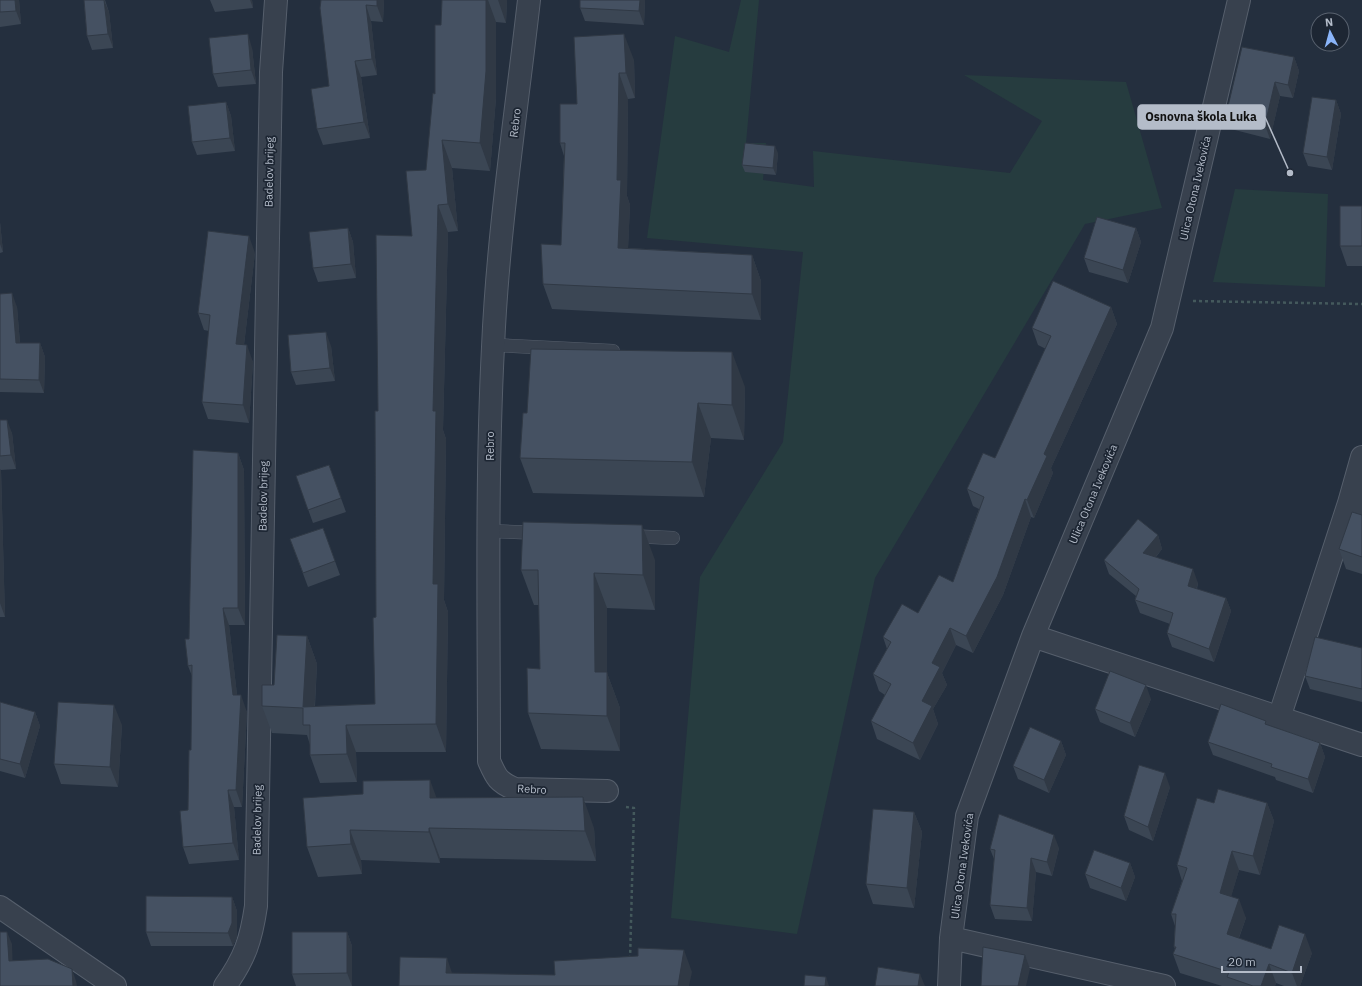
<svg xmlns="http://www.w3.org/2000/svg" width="1362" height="986" font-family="'IBM Plex Sans',sans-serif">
	<rect width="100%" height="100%" fill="#242f3e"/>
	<path fill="#263c3f" d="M741,0H759L746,143H766L763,180L814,187L813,151L1010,173L1042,121L964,75L1126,82L1162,208L1085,224L875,578L797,934L671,918L700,577L783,442L803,252L647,238L675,36L729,52Z
		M1235,189L1328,194L1325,287L1213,282Z"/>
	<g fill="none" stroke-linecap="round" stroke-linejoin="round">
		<g stroke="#565f6c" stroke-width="14">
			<path id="service" d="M493,345L613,351
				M490,531L540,533
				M629,536L673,538"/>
		</g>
		<g stroke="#565f6c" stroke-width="24">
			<path id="minor" d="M529,0C516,115 498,231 493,347C486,484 489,623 489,761C496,777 498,782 515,789L607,791
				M1349,503L1362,457
				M1033,636L1362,745
				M1279,718L1349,503L1362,509
				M951,938L1164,986
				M225,986C245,958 251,940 256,906L271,72L276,0
				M949,986L951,938L967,816L1033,636L1162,328L1239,0"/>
		</g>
		<g stroke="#565f6c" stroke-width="24">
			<path id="tertiary" d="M0,907L115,986"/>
		</g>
		<path stroke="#44595c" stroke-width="2.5" stroke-dasharray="3 3" stroke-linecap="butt" d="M1193,301L1362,304
			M626,807L634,808L630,960"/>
		<use href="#service" stroke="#38414e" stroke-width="13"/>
		<use href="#minor" stroke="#38414e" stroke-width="22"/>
		<use href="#tertiary" stroke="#38414e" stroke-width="22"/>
	</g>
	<path fill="#3b4654" d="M0,0H19L21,24L0,27Z
		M84,0H105L109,12L113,48L92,50L87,36Z
		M210,0H252L253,8L215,12Z
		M321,0H384L383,22L371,21L377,75L361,77L370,138L323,145L317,129L329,86Z
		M442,0H507L506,23L496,22V98L490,171L452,168L458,231L448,232L443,430L446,439L444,600L448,612L446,752H356L357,782L320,783L310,755V745L307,735L272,733L262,706L274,685L307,636L317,664L315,706L375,704L376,617L378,411L412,236L426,170L435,94L441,25Z
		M580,0H645L644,25L585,21L580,8Z
		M252,48L256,84L218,87L213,74Z
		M1294,57L1299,71L1293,98L1280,96L1270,139L1231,129L1226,115Z
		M634,60L635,98L628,99L627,196L630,205L628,248L752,255L761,281V320L552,309L543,284L561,245L564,156L560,143L577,104Z
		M1336,100L1341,114L1332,170L1308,166L1303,153Z
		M226,102L231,116L235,151L197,155L192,142Z
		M778,153L776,175L745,172L742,165Z
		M1362,206V266H1347L1340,246Z
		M0,222L3,252L0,253Z
		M348,228L353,242L356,278L318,282L313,268Z
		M1136,228L1141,242L1128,283L1089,272L1084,258Z
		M255,253L244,345L253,362L249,423L208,419L202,402L209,331L204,330L198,313Z
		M0,294L17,307L20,343H40L45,357L44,393L0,392Z
		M1111,307L1117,324L1051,468L1053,473L1034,518L1031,517L1003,595L973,653L956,645L942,673L947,685L933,709L938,724L920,760L877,739L871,721L885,695L879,691L873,674L887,649L883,637L918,613L953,582L979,509L973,506L967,489L995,458L1046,349L1038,345L1032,328Z
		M331,346L335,381L296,385L291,372Z
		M745,387L744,440L711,438L704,497L533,493L520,458L527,413Z
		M0,420L12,433L16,469L1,470L5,617H0Z
		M238,453L244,470L245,625H229L237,695L247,712L242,807H234L239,860L189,864L183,847L188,810L191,750L192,676L188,666L189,639Z
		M329,465L346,512L313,523L296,476Z
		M1362,515V574L1346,569L1339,549Z
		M323,528L340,575L308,587L290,539Z
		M1158,535L1162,549L1156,557L1198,583L1197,589L1226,598L1231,611L1214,662L1172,647L1167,633L1170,624L1140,613L1135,600L1136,596L1109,574L1104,560Z
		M655,560V610L607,608V673L620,708V751L541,749L528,713L540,669L539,605H534L521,570Z
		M1362,648V702L1310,689L1305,676Z
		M1151,699L1135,737L1100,722L1095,709Z
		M0,702L35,712L40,726L25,778L0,771Z
		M122,725L118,787L61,784L54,764Z
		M1268,726L1320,743L1325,757L1313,793L1276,780L1275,777L1213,755L1208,742Z
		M1061,741L1066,755L1049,793L1018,779L1013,766Z
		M1170,787L1153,841L1129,830L1124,816Z
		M303,798H437L594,828L596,861L440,858V863L361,860L362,874L318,877L307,847Z
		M1214,803H1267L1274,821L1260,875L1239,870L1231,896L1246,918L1239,938L1271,949L1312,953L1300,986H1284L1276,983L1275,986H1222L1180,973L1173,954L1175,949L1174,947L1175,926L1171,914L1182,881L1177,865Z
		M914,812L922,832L914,908L873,904L866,884Z
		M1059,848L1052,876L1036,872L1032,921L995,919L990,905L994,859L990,849Z
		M1130,863L1135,877L1126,901L1090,888L1085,874Z
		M232,897L237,911V937L233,946H151L146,932Z
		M347,932L352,946V986H296L292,974Z"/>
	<path fill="#303945" d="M15,0H19L21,24L16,11Z
		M104,0L109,12L113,48L108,34Z
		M250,0H252L253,8Z
		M377,0H384L383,22L377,6Z
		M486,0H488L496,22V98L490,171L480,143Z
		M498,0H507L506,23Z
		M640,0H645L644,25L639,11Z
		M366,5L371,21L377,75L372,59Z
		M248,34L252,48L256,84L251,70Z
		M624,34L634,60L635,98L626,73Z
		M1294,57L1299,71L1293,98L1288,85Z
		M355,61L361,77L370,138L364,122Z
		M619,73L628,99L627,196L630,205L627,273L618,248L617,180Z
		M1275,82L1280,96L1270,139L1265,125Z
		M1336,100L1341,114L1332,170L1327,157Z
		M226,102L231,116L235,151L230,138Z
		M442,140L452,168L458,231L448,204Z
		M775,146L778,153L776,175L773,168Z
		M438,205L448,232L443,430L446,439L444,600L448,612L446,752L436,724L433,584V411Z
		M0,222L3,252L0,244Z
		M348,228L353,242L356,278L351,264Z
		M1136,228L1141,242L1128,283L1123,270Z
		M249,236L255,253L242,361L236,344Z
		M752,255L761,281V320L752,294Z
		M12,293L17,307L21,356L16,343Z
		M1111,307L1117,324L1051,468L1053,473L1034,518L1027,500L1044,454Z
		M326,332L331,346L335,381L330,368Z
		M40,343L45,357L44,393L39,380Z
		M247,345L253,362L249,423L243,405Z
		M732,352L745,387L744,440L732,405Z
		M698,403L711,438L704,497L692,462Z
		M7,420L12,433L16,469L11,455Z
		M238,453L244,470L245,625L238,608Z
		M0,469L1,470L5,617L0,603Z
		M1025,499L1031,517L1003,595L973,653L966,636Z
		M642,525L655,560V610L643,575Z
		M1158,535L1162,549L1148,566L1143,553Z
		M1193,569L1198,583L1193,600L1188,586Z
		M594,573L607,608V673L620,708V751L607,716L595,672Z
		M1226,598L1231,611L1214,662L1209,649Z
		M223,608L229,625L239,712L233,695Z
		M950,628L956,645L942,673L947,685L933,709L938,724L920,760L913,743L922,701L932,663Z
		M307,636L317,664L313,734L303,707Z
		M1146,685L1151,699L1135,737L1130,723Z
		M241,695L247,712L242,807L236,790Z
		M114,705L122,725L118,787L110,767Z
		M35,712L40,726L25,778L20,764Z
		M346,725L356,752L357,782L347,754Z
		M1061,741L1066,755L1049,793L1044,780Z
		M1320,743L1325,757L1313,793L1308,779Z
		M1165,773L1170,787L1153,841L1148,827Z
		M430,780L441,810L430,798Z
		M228,790L234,807L239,860L233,843Z
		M583,797L594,828L596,861L585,831Z
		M1267,803L1274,821L1260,875L1253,856Z
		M914,812L922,832L914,908L907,888Z
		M429,828L440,858V863L429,832Z
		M350,830L361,860L362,874L351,844Z
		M1054,835L1059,848L1052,876L1047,862Z
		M1232,851L1239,870L1227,911L1220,893Z
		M1031,858L1036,872L1032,921L1027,908Z
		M1130,863L1135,877L1126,901L1121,888Z
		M232,897L237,911V937L233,946L228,933Z
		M1239,899L1246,918L1233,953L1227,934Z
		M7,932L12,944L13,974L9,961Z
		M347,932L352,946V986L347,973Z
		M1305,934L1312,953L1300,986H1297L1292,973Z
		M684,950L692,972L689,986H678Z
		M1025,955L1030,969L1026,986H1018Z
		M447,958L454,979L446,973Z
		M1269,964L1276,983L1275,986H1261Z
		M72,969L76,981L77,986H73Z
		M920,974L925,986H918Z
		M826,977L829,986H825Z"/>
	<path fill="#455162" stroke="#303945" d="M0,0H15L16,11L0,12Z
		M84,0H104L108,34L87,36Z
		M321,0H377V6L366,5L372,59L355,61L364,122L317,129L311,89L329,86L320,8Z
		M442,0H486V71L480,143L442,140L448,204L438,205L433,411H436L433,584H438L436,724L346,725L347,754L310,755V725H303V708L262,706V685H274L277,635L307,636L303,707L375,704L373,618L376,617L375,411H378L376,235L412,236L406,171L426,170L433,93L435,94V25H441Z
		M580,0H640L639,11L580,8Z
		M248,34L251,70L213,74L209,38Z
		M624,34L626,73H619L617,180H621L618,248L752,255V294L543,284L541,244L561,245L565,143H560V104H577L574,37Z
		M1242,47L1294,57L1288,85L1275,82L1265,125L1226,115Z
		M1312,97L1336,100L1327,157L1303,153Z
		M226,102L230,138L192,142L188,106Z
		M745,143L775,146L773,168L742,165Z
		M1340,206H1362V246H1340Z
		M1097,217L1136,228L1123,270L1084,258Z
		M348,228L351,264L313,268L309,232Z
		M208,231L249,236L236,344L247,345L243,405L202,402L210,315L198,313Z
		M1053,281L1111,307L1044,454L1047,456L1027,500L1025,499L997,577L966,636L950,628L932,663L940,667L922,701L932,706L913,743L871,721L891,684L873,674L891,642L883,637L902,604L918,613L939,575L953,582L984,497L967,489L983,453L995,458L1051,336L1032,328Z
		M12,293L16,343H40L39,380L0,379V294Z
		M326,332L330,368L291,372L288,335Z
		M531,349L732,352V405L698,403L692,462L520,458L523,413H527Z
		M0,420H7L11,455L0,456Z
		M193,450L238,453V608H223L233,695H241L236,790H228L233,843L183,847L180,811L188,810L189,750H191L192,665L188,666L185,639H189Z
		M329,465L341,498L308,510L296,476Z
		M1352,512L1362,515V557L1339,549Z
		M1138,519L1158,535L1143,553L1193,569L1188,586L1226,598L1209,649L1167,633L1173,613L1135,600L1139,589L1104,560Z
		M523,522L642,525L643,575L594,573L595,672H607V716L528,713L527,668L540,669L538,570H521Z
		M323,528L335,561L303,573L290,539Z
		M1315,637L1362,648V689L1305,676Z
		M1110,671L1146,685L1130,723L1095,709Z
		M0,702L35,712L20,764L0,759Z
		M58,702L114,705L110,767L54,764Z
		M1221,704L1266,721L1265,724L1320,743L1308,779L1271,767L1272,764L1208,742Z
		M1030,727L1061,741L1044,780L1013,766Z
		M1139,765L1165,773L1148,827L1124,816Z
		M430,780V798L583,797L585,831L429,828V832L350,830L351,844L307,847L303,798L363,794V781Z
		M1218,789L1267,803L1253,856L1232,851L1220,893L1239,899L1227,934L1271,949L1279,925L1305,934L1292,973L1269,964L1261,986H1253L1227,977L1229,972L1173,954L1176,947H1174L1176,914H1171L1187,868L1177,865L1197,798L1214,803Z
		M873,809L914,812L907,888L866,884Z
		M999,814L1054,835L1047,862L1031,858L1027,908L990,905L995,850L990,849Z
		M1094,850L1130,863L1121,888L1085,874Z
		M146,896L232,897V923L228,933L146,932Z
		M0,932H7L9,961L48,959L72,969L73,986H0Z
		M292,932H347V973L292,974Z
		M983,947L1025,955L1018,986H981Z
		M638,948L684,950L678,986H399L400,957L447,958L446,973L555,975L554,961L638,956Z
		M878,967L920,974L918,986H875Z
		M805,975L826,977L825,986H804Z"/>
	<g text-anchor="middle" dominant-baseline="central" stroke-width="3.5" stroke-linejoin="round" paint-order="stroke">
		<g font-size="11" fill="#b4bcc9" stroke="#1d2633">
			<text transform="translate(515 123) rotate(-83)">Rebro</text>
			<text transform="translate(269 172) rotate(-89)">Badelov brijeg</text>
			<text transform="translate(1195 188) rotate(-77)">Ulica Otona Ivekovića</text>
			<text transform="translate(490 446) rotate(-90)">Rebro</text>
			<text transform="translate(1093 494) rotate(-67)">Ulica Otona Ivekovića</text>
			<text transform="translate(263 496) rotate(-89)">Badelov brijeg</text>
			<text transform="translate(532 789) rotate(3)">Rebro</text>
			<text transform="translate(257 820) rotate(-89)">Badelov brijeg</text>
			<text transform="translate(962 866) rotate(-82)">Ulica Otona Ivekovića</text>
		</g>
	</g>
	<path fill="none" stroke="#b4bcc9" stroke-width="1.5" d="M1290 173L1265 117"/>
	<circle fill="#b4bcc9" stroke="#1d2633" stroke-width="1.5" cx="1290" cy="173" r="4"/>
	<rect fill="#b4bcc9" stroke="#b4bcc9" stroke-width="1.5" x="1138" y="105" width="127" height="24" rx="4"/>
	<g font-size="12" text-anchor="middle" font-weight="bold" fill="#111">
		<text x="1201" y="121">Osnovna škola Luka</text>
	</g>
	<g transform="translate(1330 32) rotate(354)"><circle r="19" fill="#1d2633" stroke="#59626f"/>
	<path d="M0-3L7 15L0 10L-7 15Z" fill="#8ab4f8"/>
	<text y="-6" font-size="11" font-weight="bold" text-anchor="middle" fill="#b4bcc9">N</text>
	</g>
	<path d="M1222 966v6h79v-6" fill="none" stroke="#b4bcc9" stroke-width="2"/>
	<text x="1228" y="966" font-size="12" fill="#b4bcc9" stroke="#1d2633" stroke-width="3" paint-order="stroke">20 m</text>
</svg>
